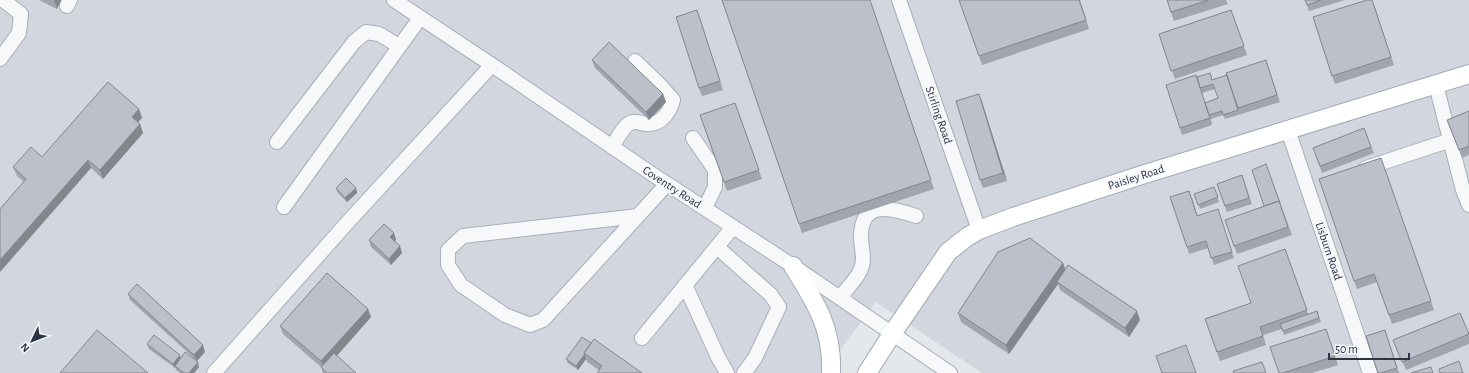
<svg xmlns="http://www.w3.org/2000/svg" width="1469" height="373" font-family="'Alegreya Sans',sans-serif">
	<rect width="100%" height="100%" fill="#e4e7ec"/>
	<path fill="#d2d6de" d="M0,0H1469V373H982L876,302L823,373H0Z"/>
	<g fill="none" stroke-linecap="round" stroke-linejoin="round">
		<g stroke="#a9aeb7" stroke-width="16">
			<path id="minor" d="M394,0L492,65L655,176L793,266L950,373
				M899,0L979,230
				M67,6L70,0
				M0,59L19,33L21,14L3,0
				M1436,85L1463,190L1469,205
				M1288,130L1370,373
				M693,138L715,170V187L705,208
				M277,142L354,42L366,32L379,34L399,46
				M612,147C617,140 623,125 632,122C637,121 642,124 647,124C661,125 670,112 673,100L660,85L635,61
				M1366,168L1451,140
				M284,207L420,18
				M638,216L463,236L448,250V265L461,285L505,315L530,325L543,320L667,184
				M717,247L771,295L779,307L755,358L744,373
				M685,285L718,357L727,373
				M840,298C846,289 856,280 860,271C866,260 861,248 861,237C861,199 892,208 916,216
				M642,338L733,227
				M214,373L347,223L492,65"/>
		</g>
		<g stroke="#a3abb8" stroke-width="20">
			<path id="major" d="M793,266C815,302 833,328 831,373
				M867,373L892,334L948,252L967,237L979,230L1013,217L1145,174L1469,74"/>
		</g>
		<use href="#minor" stroke="#f7f8fa" stroke-width="14"/>
		<use href="#major" stroke="#fff" stroke-width="18"/>
	</g>
	<path fill="#a1a5ae" fill-rule="evenodd" d="M39,0H61L57,9Z
		M722,0H870L934,189L802,233Z
		M1080,0L1089,29L982,65L979,56Z
		M1167,0H1226L1228,4L1174,21Z
		M1305,0H1345L1309,11Z
		M1375,7L1394,65L1335,84L1332,76Z
		M1231,10L1247,55L1175,79L1159,34Z
		M700,18L723,90L702,96L699,88Z
		M592,60L663,94L666,102L649,120L595,68Z
		M1266,60L1280,102L1225,119L1223,115L1211,119L1212,125L1182,135L1166,85L1197,77L1212,80L1227,75ZM1215,89L1218,98L1205,103L1202,93Z
		M982,102L1007,181L983,188L980,180Z
		M735,103L762,179L727,191L700,115Z
		M139,109L142,118L138,122L140,124L143,133L103,179L91,168L24,182L17,176L13,167L42,157Z
		M1469,111V155L1462,158L1447,120Z
		M1364,128L1374,153L1322,173L1313,148Z
		M1381,158L1434,310L1392,324L1377,282L1357,289L1319,179Z
		M1266,164L1292,235L1237,254L1225,220L1264,206Z
		M1242,175L1252,204L1227,212L1217,184Z
		M1214,187L1219,202L1200,209L1194,194Z
		M336,188H356L357,193L347,202L337,192Z
		M1192,197L1197,215L1220,216L1234,258L1214,265L1208,248L1189,254L1187,247Z
		M394,233L396,240L394,241L402,253L391,265L371,247L369,240Z
		M1285,249L1308,314L1317,311L1321,322L1284,335L1282,329L1263,335L1266,345L1220,361L1205,319L1251,303Z
		M1063,263L1065,269L1140,320L1129,337L1060,290L1058,284L1009,354L961,322L958,313Z
		M128,294L205,352L197,361L130,300Z
		M368,309L371,317L337,356L356,373H323L321,367L283,334L280,326Z
		M1460,313L1469,335V344L1406,370L1393,340Z
		M1326,329L1338,365L1312,373H1279Z
		M1385,330L1399,373H1378Z
		M147,344L181,358L199,367L194,373H180L176,370L175,367V368L149,349Z
		M591,344L642,373L599,370L587,362L586,359L578,370L568,363L566,359Z"/>
	<path fill="#83868d" d="M54,0H61L57,9Z
		M663,94L666,102L649,120L646,112Z
		M979,94L982,102L1007,181L1003,173Z
		M139,109L142,118L135,125L132,117Z
		M140,124L143,133L103,179L100,170Z
		M88,160L91,168L0,272V260Z
		M356,188L357,193L347,202L345,198Z
		M394,233L396,240L392,244L390,237Z
		M400,246L402,253L391,265L389,259Z
		M1063,263L1066,271L1057,282L1058,284L1009,354L1006,345Z
		M368,309L371,317L324,370L321,361Z
		M1137,311L1140,320L1129,337L1125,328Z
		M203,345L205,352L197,361L194,355Z
		M585,354L586,359L578,370L576,366Z
		M180,355L181,359L175,366V368L173,364Z
		M198,362L199,367L194,373H189Z"/>
	<path fill="#bbc0ca" stroke="#83868d" d="M722,0H870L931,180L799,224Z
		M959,0H1079L1086,20L979,56Z
		M1167,0H1209L1171,12Z
		M1305,0H1321L1307,5Z
		M1367,0H1372L1391,57L1332,76L1313,17Z
		M697,10L720,81L699,88L676,17Z
		M1231,10L1244,46L1171,71L1159,34Z
		M609,42L663,94L646,112L592,60Z
		M1266,60L1277,95L1238,108L1226,73Z
		M1210,73L1212,80L1227,75L1238,110L1223,115L1222,111L1209,115L1205,103L1218,98L1213,84L1200,88L1197,77Z
		M1196,75L1210,118L1180,128L1166,85Z
		M108,82L139,109L132,117L140,124L100,170L88,160L0,260V209L26,179L13,167L31,147L42,157Z
		M979,94L1003,173L980,180L956,101Z
		M735,103L759,170L724,182L700,115Z
		M1469,111V146L1459,150L1447,120Z
		M1364,128L1371,147L1320,166L1313,148Z
		M1381,158L1431,301L1389,315L1374,274L1354,281L1319,179Z
		M1266,164L1280,203L1279,201L1264,206L1252,170Z
		M1242,175L1249,198L1225,206L1217,184Z
		M346,178L356,188L345,198L336,188Z
		M1214,187L1218,197L1198,205L1194,194Z
		M1189,191L1197,216L1218,209L1232,252L1211,258L1206,241L1187,247L1170,197Z
		M1279,201L1288,227L1234,246L1225,220Z
		M384,224L394,233L390,237L400,246L389,259L369,240Z
		M1030,238L1063,263L1006,345L958,313L998,252Z
		M1285,249L1307,310L1260,327L1263,336L1217,352L1205,319L1251,303L1238,266Z
		M1068,265L1137,311L1125,328L1057,282Z
		M327,273L368,309L321,361L280,326Z
		M137,284L203,345L194,355L128,294Z
		M1317,311L1319,318L1283,331L1280,324Z
		M1460,313L1469,334L1402,362L1393,340Z
		M1326,329L1335,356L1283,373H1279L1270,347Z
		M97,330L148,373H60Z
		M1385,330L1397,368L1381,373H1378L1366,336Z
		M154,335L180,355L173,364L147,344Z
		M582,337L591,343L584,353L585,354L576,366L566,359Z
		M594,339L642,373H597L602,366L584,353Z
		M1186,345L1196,373H1162L1156,356Z
		M185,352L198,362L189,373H184L175,366Z
		M334,353L356,373H327L321,367Z
		M1459,361L1463,373H1440L1439,369Z
		M1262,362L1266,373H1234L1233,371Z
		M1431,367L1433,373H1411Z"/>
	<g text-anchor="middle" dominant-baseline="central" stroke-width="3.5" stroke-linejoin="round" paint-order="stroke">
		<g font-size="12" fill="#2b3445" stroke="#f4f6f9">
			<text transform="translate(939 115) rotate(71)">Stirling Road</text>
			<text transform="translate(1136 177) rotate(-18)">Paisley Road</text>
			<text transform="translate(672 187) rotate(33)">Coventry Road</text>
			<text transform="translate(1329 251) rotate(71)">Lisburn Road</text>
		</g>
	</g>
	<g transform="translate(32 341) rotate(227)" stroke="#f4f6f9" stroke-width="3" paint-order="stroke">
	<path d="M0-3L7 15L0 10L-7 15Z" fill="#2b3445"/>
	<text y="-6" font-size="11" font-weight="bold" text-anchor="middle" fill="#2b3445">N</text>
	</g>
	<path d="M1329 353v6h80v-6" fill="none" stroke="#2b3445" stroke-width="2"/>
	<text x="1335" y="353" font-size="12" fill="#2b3445" stroke="#f4f6f9" stroke-width="3" paint-order="stroke">50 m</text>
</svg>
